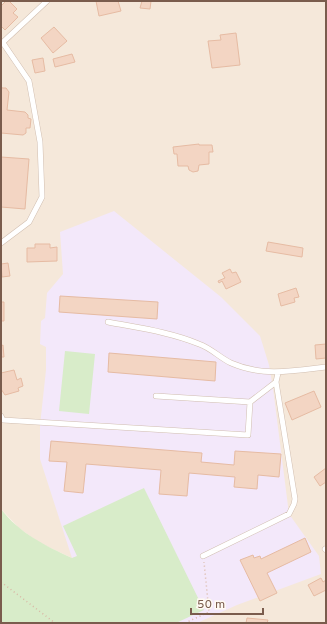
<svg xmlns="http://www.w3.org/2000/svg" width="327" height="624" font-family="Overpass,sans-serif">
	<rect width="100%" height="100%" fill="#fdf6ec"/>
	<path fill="#f5e8da" d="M1,1H326V623H110L72,558L40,543L19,528L1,509Z"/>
	<path fill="#f3e8fa" d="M114,211L221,297L260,336L269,365L273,388L289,514L319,556L321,574L237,605L197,623H110L77,557L72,558L40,459V425L46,370V347L40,344L41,321L45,318L47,293L63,274L60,232Z"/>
	<path fill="#d8ecc9" d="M65,351L95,354L89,414L59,411Z
		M144,488L204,610L176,623H1V509C19,533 46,546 72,558L77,556L63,526Z"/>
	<path fill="#f3d5c3" stroke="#e6bba3" d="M6,1H9L17,9L13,13L18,17L5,30L1,26V6Z
		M96,1H118L121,11L99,16Z
		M142,1H151L150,9L140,8Z
		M54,27L67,41L53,53L41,38Z
		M236,33L240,65L212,68L208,41L221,40L220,35Z
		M72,54L75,62L55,67L53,59Z
		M43,58L45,71L35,73L32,60Z
		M1,85L2,88H6L9,92L7,110L25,112L28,115V118L31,119L30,128H26V133L23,135L1,133Z
		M199,144V145H212L213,152H209V164L199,165L198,171L193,172L189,170L188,166H178L177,154H174L173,147Z
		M1,157L29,159L25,209L1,207Z
		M268,242L303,248L302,257L266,251Z
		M35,244H50V248L57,247V261L27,262V248H35Z
		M8,263L10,276L2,277L1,264Z
		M230,269L232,273L236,272L241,282L226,289L222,281L219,283L218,281L225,278L222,273Z
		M296,288L299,297L294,298L295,302L281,306L278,294Z
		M60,296L158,302L157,319L59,312Z
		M1,302H4V321H1Z
		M326,344V358L316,359L315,345Z
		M3,345L4,357H1V346Z
		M109,353L216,362L215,381L108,372Z
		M14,370L17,380L21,378L23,386L18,388L19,391L5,395L1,389V373Z
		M314,391L321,407L292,420L285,403Z
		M51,441L202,453L201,462L234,465L235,451L281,454L279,477L258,475L257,489L234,487L235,477L189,473L187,496L159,494L161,470L86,464L83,493L64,491L67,462L49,461Z
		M326,468V482L320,486L314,477Z
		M305,538L311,552L267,573L277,593L260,601L240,560L253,555L254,558L260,556L261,559Z
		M321,578L323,582L326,580V590L314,596L308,585Z
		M247,618L268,620L267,623H246Z"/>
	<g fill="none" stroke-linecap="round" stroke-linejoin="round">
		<g stroke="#d1beb0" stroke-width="6">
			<path id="lane" d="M1,44L47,1
				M1,243L29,222L42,197L40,142L29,81L3,43
				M108,322C139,328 170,332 199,344C211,348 220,358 231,363C263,377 293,371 326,367
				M156,396L250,402L276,382
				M1,416L3,420L248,435L250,402
				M325,549L326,550
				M203,556L289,514L294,504L295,499L276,382L278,373"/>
		</g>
		<path stroke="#d9b8a5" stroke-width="1.5" stroke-dasharray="1 3" stroke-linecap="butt" d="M1,582L55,623
			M185,623L209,612L204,562"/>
		<use href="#lane" stroke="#fff" stroke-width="5"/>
	</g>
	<rect width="327" height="624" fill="none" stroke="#7a5c4d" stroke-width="4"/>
	<path d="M191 608v6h72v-6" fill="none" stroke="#7a5c4d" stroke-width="2"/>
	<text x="197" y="608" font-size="12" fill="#7a5c4d" stroke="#fffaf3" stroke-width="3" paint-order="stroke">50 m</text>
</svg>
